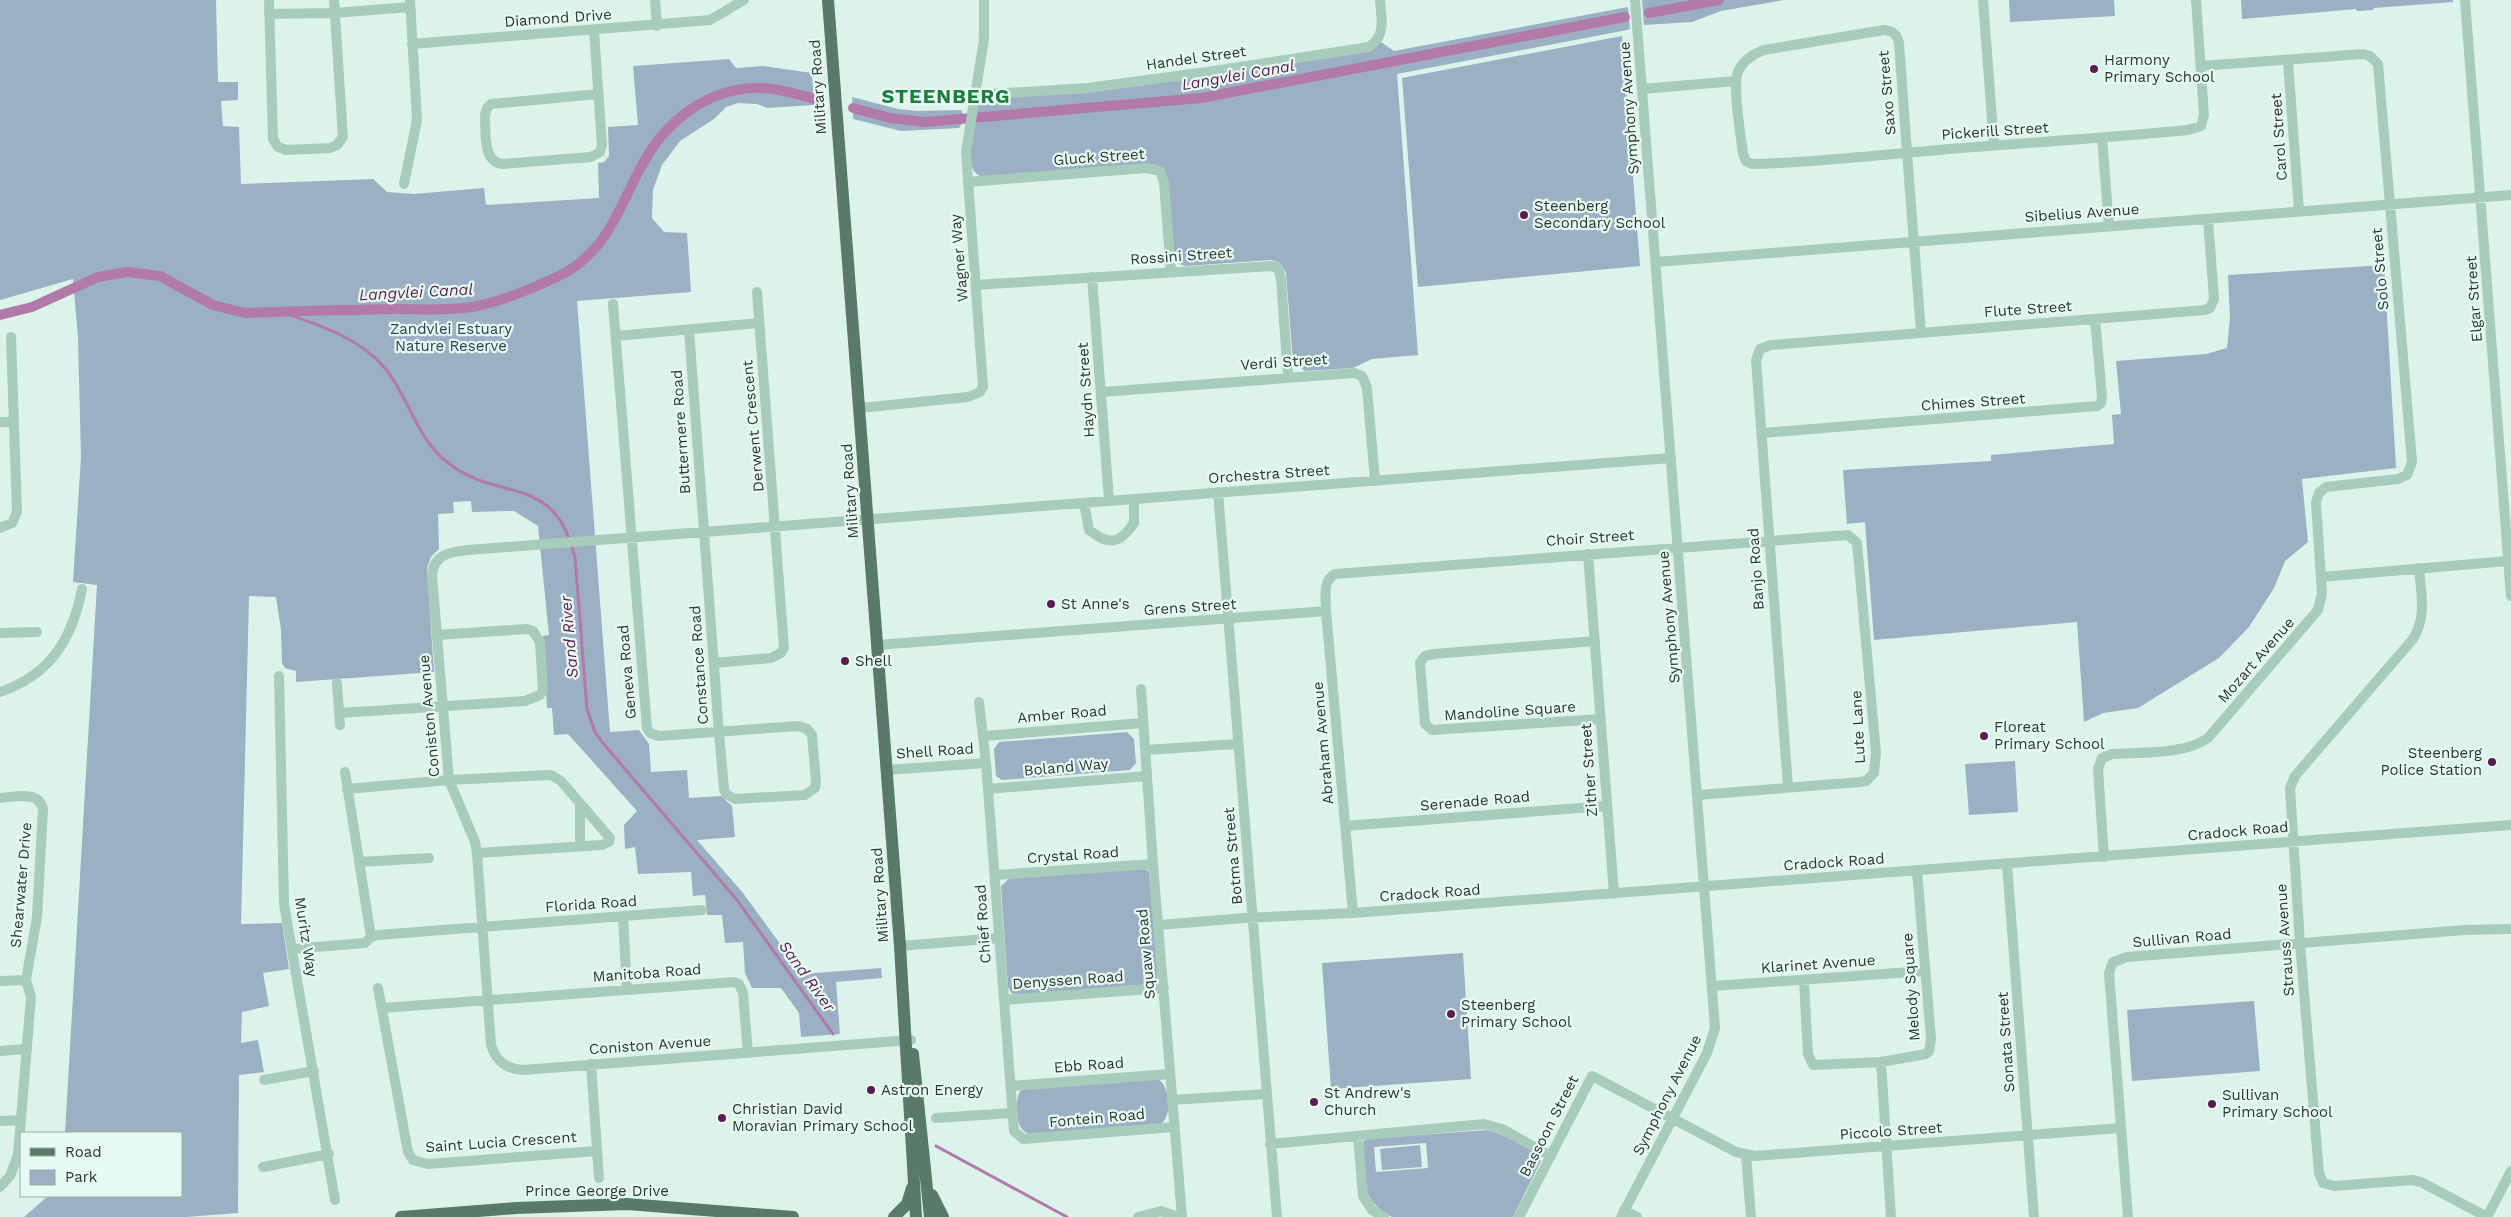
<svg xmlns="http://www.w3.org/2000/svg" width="2511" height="1217" font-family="'Work Sans',sans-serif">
	<rect width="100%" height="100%" fill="#dcf3eb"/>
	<path fill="#9bb0c3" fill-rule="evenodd" d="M0,0H216L218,82H238V100L221,101L223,126L239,127L241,184L373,179L387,192L414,194L484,188L486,205L599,198L598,163L604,162L609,156L608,127L638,125L633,66L729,59L736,68L763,66L812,73L814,105L767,108L757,104L738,103L726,107L714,119L680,141L662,165L653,190L652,218L664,232L687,233L691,292L577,301L610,732L639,730L649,744L651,772L687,770L689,798L721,796L732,806L735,837L697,840L743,893L802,974L881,968L882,978L836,982L840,1034L801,1037L799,1013L781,988H752L745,973L743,942L725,943L722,915H707L705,895L693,896L691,872L638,874L635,847L625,849L624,825L637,811L568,734L554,735L552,708H547L543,636L549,635L538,526L514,511L472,512L471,501L453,502L454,513L438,514L439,549L431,557L427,568L434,672L296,682V671L285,668L282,663L281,630L276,597L249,596L241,924L282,923L289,969L263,973L269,1006L242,1012L241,1043L258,1040L264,1072L239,1075L238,1213L186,1217H24L48,1196H181V1133H65L97,585L73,582L81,457L78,338L73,279L0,300Z
		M1642,0H1784L1721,11L1692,22L1644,25Z
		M2009,0H2114L2115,16L2010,22Z
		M2241,0H2453V2L2374,8L2373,10L2357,11L2356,9L2242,19Z
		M1628,7L1630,29L1627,30L1397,74L1418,355L1372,359L1353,368L1305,371L1293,361L1286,273L1280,263L1271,260L1186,266L1179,264L1174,256L1162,169L1152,164L985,177C958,175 975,120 978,103L982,99L1096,90L1381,42L1394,51Z
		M1622,36L1640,266L1418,287L1402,78Z
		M852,97L898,109L917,111L961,110C965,116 963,122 959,128L901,131L853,119Z
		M2384,265L2396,468L2302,479L2308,542L2285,561L2274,588L2249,627L2219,658L2138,708L2103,713L2084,722L2077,622L1874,640L1865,522L1847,524L1843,470L1991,461V455L2114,444L2112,415L2121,414L2116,361L2206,354L2227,348L2230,318L2228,275Z
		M1127,732L1134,739L1136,763L1130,770L1002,780L996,776L994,749L999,742Z
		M2015,761L2018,812L1969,815L1965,764Z
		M1142,868L1147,870L1151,875L1159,975L1156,982L1151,984L1017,995L1011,993L1008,987L1001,886L1010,878Z
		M1463,953L1471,1079L1331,1089L1322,963Z
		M2254,1001L2260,1071L2132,1081L2127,1010Z
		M1157,1079C1170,1083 1173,1118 1160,1124L1029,1134C1015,1130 1014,1103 1020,1091L1028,1088Z
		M1487,1130C1500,1133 1537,1149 1541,1161L1513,1217H1392C1358,1199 1366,1178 1363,1144L1365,1139ZM1426,1143L1428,1168L1376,1172L1374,1147Z
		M1420,1145L1422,1167L1382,1170L1380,1149Z"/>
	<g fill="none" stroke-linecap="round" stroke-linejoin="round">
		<path stroke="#b17aa8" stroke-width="3" d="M281,312C317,324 358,337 384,367C408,395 416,438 447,462C498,504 555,471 575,558L587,709L595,732L602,742L737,900L833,1034
			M936,1146L1067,1217"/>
		<path stroke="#b17aa8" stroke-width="10" d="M1649,13L1719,0
			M853,108L890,118L925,122L1201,98L1625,17
			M0,315L32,307L98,277L127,272L160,276L213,305L245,313C295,311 344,310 393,309C419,309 446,311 472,307C501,302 531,289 557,277C610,252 619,204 646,158C669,119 711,87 759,88C778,88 796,94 815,99"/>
		<path stroke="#a7ccbc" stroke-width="10" d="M269,0L273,139L278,147L286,150L330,148L337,145L343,137L334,0
			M655,0L657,26
			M1983,0L1994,145
			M2465,0L2511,596
			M269,14L334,13L410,7
			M594,31L602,145L600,152L591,157L502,164C482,161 486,131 485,115L487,108L491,104L598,94
			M412,44L710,20L744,0
			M2288,61L2299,211
			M1642,89L1736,81
			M974,95L1087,88L1207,72L1369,47C1387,34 1381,20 1380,0
			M2102,138L2109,226
			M968,182L1146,168L1160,171L1164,183L1171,272
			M404,184L417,120L410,0
			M1656,262L2511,195
			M1092,277L1109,500
			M976,285L1271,266L1278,268L1281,279L1288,376
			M613,304L647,728L650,733L659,736L798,726L807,729L812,735L816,782L815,788L805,795L735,799L726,794L724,789L719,733L689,330
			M1921,332C1913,236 1906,139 1899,43C1897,34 1893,31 1884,30L1764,50C1753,54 1743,60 1738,72C1732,86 1741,136 1743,154L1746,161L1752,164C1814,163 1876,155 1938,150C2021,143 2105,138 2188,130L2201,126L2204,115L2196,0
			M616,336L759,323
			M1102,392L1354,373L1362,376L1367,388L1375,481
			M860,408L968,397L980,392L983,387L966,152L984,39V0
			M0,422H14
			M1762,433L2097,406L2101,403L2102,396L2095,319
			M1218,492L1277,1217
			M1084,503L1089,530C1109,546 1120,544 1134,523V499
			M0,528L12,523L17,512L11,337
			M1588,554L1614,894
			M2419,568C2421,593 2427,617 2413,639L2295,776L2290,788L2300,943L2319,1173L2323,1183L2334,1186L2412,1180L2421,1182L2487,1217
			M2321,577L2508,561
			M0,633L37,632
			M1595,641L1434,654L1425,656L1420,663L1425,724L1432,730L1601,719
			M877,645L1326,611
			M714,663L771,658L781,653L784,648L757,292
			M279,676L284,904L335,1200
			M337,683L340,725
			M1141,689L1153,864L1182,1217
			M0,692C50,675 72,640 82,589
			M979,702L986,763L1014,1131L1023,1139L1174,1127
			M339,713L525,701L540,695L543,690L540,642L533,631L527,629L437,635
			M984,736L1143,723
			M1146,750L1237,744
			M887,770L986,763
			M345,772L371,937
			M1788,787L1756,360L1760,349L1771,345L2205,310L2210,308L2214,299L2208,219
			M347,789L449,780L551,775L561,781L610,838L609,842L602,845L477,853
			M988,789L1147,776
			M0,798C14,797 39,790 43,809L37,917L26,980L31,997L18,1155L10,1176L0,1187
			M580,803V846
			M1345,826L1606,806
			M2104,857L2098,769L2102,758L2112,754C2140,752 2185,755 2208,738L2318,610L2322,594L2316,502L2319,493L2326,487L2398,479L2407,475L2412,462L2378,64L2370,56L2363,54L2201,66
			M359,862L429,858
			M2007,864L2034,1217
			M995,875L1153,864
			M1353,913L1326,611C1326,598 1322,581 1335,574L1848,535L1857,543L1876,753L1874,773L1866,781L1860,782L1698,795
			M623,917L627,989
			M1159,925L1244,918L1353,913L2511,825
			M900,946L999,938
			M292,949L365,943L371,937L378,935L702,910
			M1804,980L1808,1054L1813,1065L1881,1062L1926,1054L1929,1051L1931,1039L1917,871
			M0,981L26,980
			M1713,986L1925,971
			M378,988L408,1152L413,1160L428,1164L597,1151
			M1004,1000L1164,988
			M382,1008L734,982L739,984L743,993L748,1053
			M911,1040L523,1070C506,1069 496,1061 491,1045L477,853L475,842L449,780L432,575C434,554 450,552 468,550L1671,458
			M0,1051L27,1049
			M1881,1062L1891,1217
			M591,1064L599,1178
			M264,1080L314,1071
			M1011,1086L1170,1074
			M1172,1100L1265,1094
			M936,1118L1013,1113
			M0,1121L21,1120
			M1358,1136L1363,1196L1372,1210L1384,1217
			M1270,1144L1484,1124L1502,1129L1551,1156
			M1746,1155L1751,1217
			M263,1167L329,1154
			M1624,1210L1637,1217
			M1138,1217L1161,1211L1179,1217
			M1519,1217L1592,1076L1736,1152L1755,1156L2121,1128
			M1621,1217L1707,1053L1715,1028L1635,0
			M2128,1217L2109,973L2113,962L2127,957L2465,930L2511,929
			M2487,1217L2511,1171"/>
		<path stroke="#597a68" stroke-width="12" d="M828,0L900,946L916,1217
			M913,1054L930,1217
			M932,1195L943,1217
			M401,1217L516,1208L627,1204L793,1217
			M894,1217L907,1204L912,1188"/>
	</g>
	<g fill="#5b1c4f" stroke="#e8faf4" stroke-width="2">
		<circle cx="2094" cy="69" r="5"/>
		<circle cx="1524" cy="215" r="5"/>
		<circle cx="1051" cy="604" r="5"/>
		<circle cx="845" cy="661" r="5"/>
		<circle cx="1984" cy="736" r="5"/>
		<circle cx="2492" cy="762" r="5"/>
		<circle cx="1451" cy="1014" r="5"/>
		<circle cx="871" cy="1090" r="5"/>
		<circle cx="1314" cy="1102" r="5"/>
		<circle cx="2212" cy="1104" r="5"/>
		<circle cx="722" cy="1118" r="5"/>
	</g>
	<g text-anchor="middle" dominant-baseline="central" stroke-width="4.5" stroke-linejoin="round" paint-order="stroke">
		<g font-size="15" fill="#28382f" stroke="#e8faf4">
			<text transform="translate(558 18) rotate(-4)">Diamond Drive</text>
			<text transform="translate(1196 58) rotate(-8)">Handel Street</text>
			<text transform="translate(818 87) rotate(-94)">Military Road</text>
			<text transform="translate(1887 93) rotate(-95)">Saxo Street</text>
			<text transform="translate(1629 108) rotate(-94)">Symphony Avenue</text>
			<text transform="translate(1995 131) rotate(-4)">Pickerill Street</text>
			<text transform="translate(2279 137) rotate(-94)">Carol Street</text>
			<text transform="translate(1099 157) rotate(-4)">Gluck Street</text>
			<text transform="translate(2082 213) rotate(-4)">Sibelius Avenue</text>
			<text transform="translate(1181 256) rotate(-4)">Rossini Street</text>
			<text transform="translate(959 258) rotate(-95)">Wagner Way</text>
			<text transform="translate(2380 269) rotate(-95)">Solo Street</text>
			<text transform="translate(2474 299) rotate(-94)">Elgar Street</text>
			<text transform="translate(2028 309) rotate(-4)">Flute Street</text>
			<text transform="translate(1284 362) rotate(-4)">Verdi Street</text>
			<text transform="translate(1086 390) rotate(-94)">Haydn Street</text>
			<text transform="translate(1973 402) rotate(-4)">Chimes Street</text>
			<text transform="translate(753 426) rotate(-95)">Derwent Crescent</text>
			<text transform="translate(681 432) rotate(-94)">Buttermere Road</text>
			<text transform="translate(1269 474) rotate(-4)">Orchestra Street</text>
			<text transform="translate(850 491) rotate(-94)">Military Road</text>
			<text transform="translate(1590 538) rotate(-4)">Choir Street</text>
			<text transform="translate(1756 569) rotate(-94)">Banjo Road</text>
			<text transform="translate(1190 607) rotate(-4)">Grens Street</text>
			<text transform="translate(1669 617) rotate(-95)">Symphony Avenue</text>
			<text transform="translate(2256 660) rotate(-49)">Mozart Avenue</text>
			<text transform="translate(699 665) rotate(-94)">Constance Road</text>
			<text transform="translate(627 672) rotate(-95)">Geneva Road</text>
			<text transform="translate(1510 711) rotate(-4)">Mandoline Square</text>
			<text transform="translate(1062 714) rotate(-5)">Amber Road</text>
			<text transform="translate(429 716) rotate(-95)">Coniston Avenue</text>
			<text transform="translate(1858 727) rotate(-93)">Lute Lane</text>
			<text transform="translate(1323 743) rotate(-95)">Abraham Avenue</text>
			<text transform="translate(935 751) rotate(-4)">Shell Road</text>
			<text transform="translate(1066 767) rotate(-5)">Boland Way</text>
			<text transform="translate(1589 770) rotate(-94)">Zither Street</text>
			<text transform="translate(1475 801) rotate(-5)">Serenade Road</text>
			<text transform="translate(2238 831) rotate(-5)">Cradock Road</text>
			<text transform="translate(1073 855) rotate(-4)">Crystal Road</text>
			<text transform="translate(1233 856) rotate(-95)">Botma Street</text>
			<text transform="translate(1834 862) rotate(-4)">Cradock Road</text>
			<text transform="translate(21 885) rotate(-85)">Shearwater Drive</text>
			<text transform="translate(1430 893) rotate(-4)">Cradock Road</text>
			<text transform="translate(880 895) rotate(-94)">Military Road</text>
			<text transform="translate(591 904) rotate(-4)">Florida Road</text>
			<text transform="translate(983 924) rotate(-94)">Chief Road</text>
			<text transform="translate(306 937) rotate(81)">Muritz Way</text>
			<text transform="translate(2182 938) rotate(-5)">Sullivan Road</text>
			<text transform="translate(2285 940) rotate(-94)">Strauss Avenue</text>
			<text transform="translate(1146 954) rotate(-95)">Squaw Road</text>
			<text transform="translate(1818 964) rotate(-4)">Klarinet Avenue</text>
			<text transform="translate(647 973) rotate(-4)">Manitoba Road</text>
			<text transform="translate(1068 980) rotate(-4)">Denyssen Road</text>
			<text transform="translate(1911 987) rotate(-94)">Melody Square</text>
			<text transform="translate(2006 1042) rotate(-94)">Sonata Street</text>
			<text transform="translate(650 1045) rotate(-4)">Coniston Avenue</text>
			<text transform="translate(1089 1065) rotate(-4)">Ebb Road</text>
			<text transform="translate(1667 1095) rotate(-63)">Symphony Avenue</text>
			<text transform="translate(1097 1118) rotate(-5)">Fontein Road</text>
			<text transform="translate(1549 1126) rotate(-63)">Bassoon Street</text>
			<text transform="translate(1891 1131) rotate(-4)">Piccolo Street</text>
			<text transform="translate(501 1142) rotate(-4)">Saint Lucia Crescent</text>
			<text x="597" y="1191">Prince George Drive</text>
		</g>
		<g font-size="15" fill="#28382f" stroke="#e8faf4" text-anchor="start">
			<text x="2104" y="60">Harmony<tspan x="2104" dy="17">Primary School</tspan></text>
			<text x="1534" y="206">Steenberg<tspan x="1534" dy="17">Secondary School</tspan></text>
			<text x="1061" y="604">St Anne's</text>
			<text x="855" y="661">Shell</text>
			<text x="1994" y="727">Floreat<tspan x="1994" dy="17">Primary School</tspan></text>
			<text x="2482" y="753" text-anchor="end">Steenberg<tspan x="2482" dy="17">Police Station</tspan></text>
			<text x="1461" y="1005">Steenberg<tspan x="1461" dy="17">Primary School</tspan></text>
			<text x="881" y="1090">Astron Energy</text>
			<text x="1324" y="1093">St Andrew's<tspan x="1324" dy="17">Church</tspan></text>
			<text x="2222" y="1095">Sullivan<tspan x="2222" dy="17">Primary School</tspan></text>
			<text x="732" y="1109">Christian David<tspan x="732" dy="17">Moravian Primary School</tspan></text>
		</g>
		<g font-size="15" fill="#2b4157" stroke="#e8faf4">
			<text x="451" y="329">Zandvlei Estuary<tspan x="451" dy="17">Nature Reserve</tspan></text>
		</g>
		<g font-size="16" font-style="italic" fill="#5b1c4f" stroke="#e8faf4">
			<text transform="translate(1238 75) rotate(-10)">Langvlei Canal</text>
			<text transform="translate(416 292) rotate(-3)">Langvlei Canal</text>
			<text transform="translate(569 637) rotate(-95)">Sand River</text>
			<text transform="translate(807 976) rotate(54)">Sand River</text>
		</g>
		<g font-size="20" font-weight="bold" letter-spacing="1" fill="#1d7e40" stroke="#e8faf4">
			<text x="946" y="96">STEENBERG</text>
		</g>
	</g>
	<rect x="20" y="1132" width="162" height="65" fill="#e8faf4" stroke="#9baca5"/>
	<rect x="30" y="1148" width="25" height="8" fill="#597a68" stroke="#9baca5"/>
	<text x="65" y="1157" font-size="15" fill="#28382f">Road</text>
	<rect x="30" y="1170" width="25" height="15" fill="#9bb0c3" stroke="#9baca5"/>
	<text x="65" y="1182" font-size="15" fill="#28382f">Park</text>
</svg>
